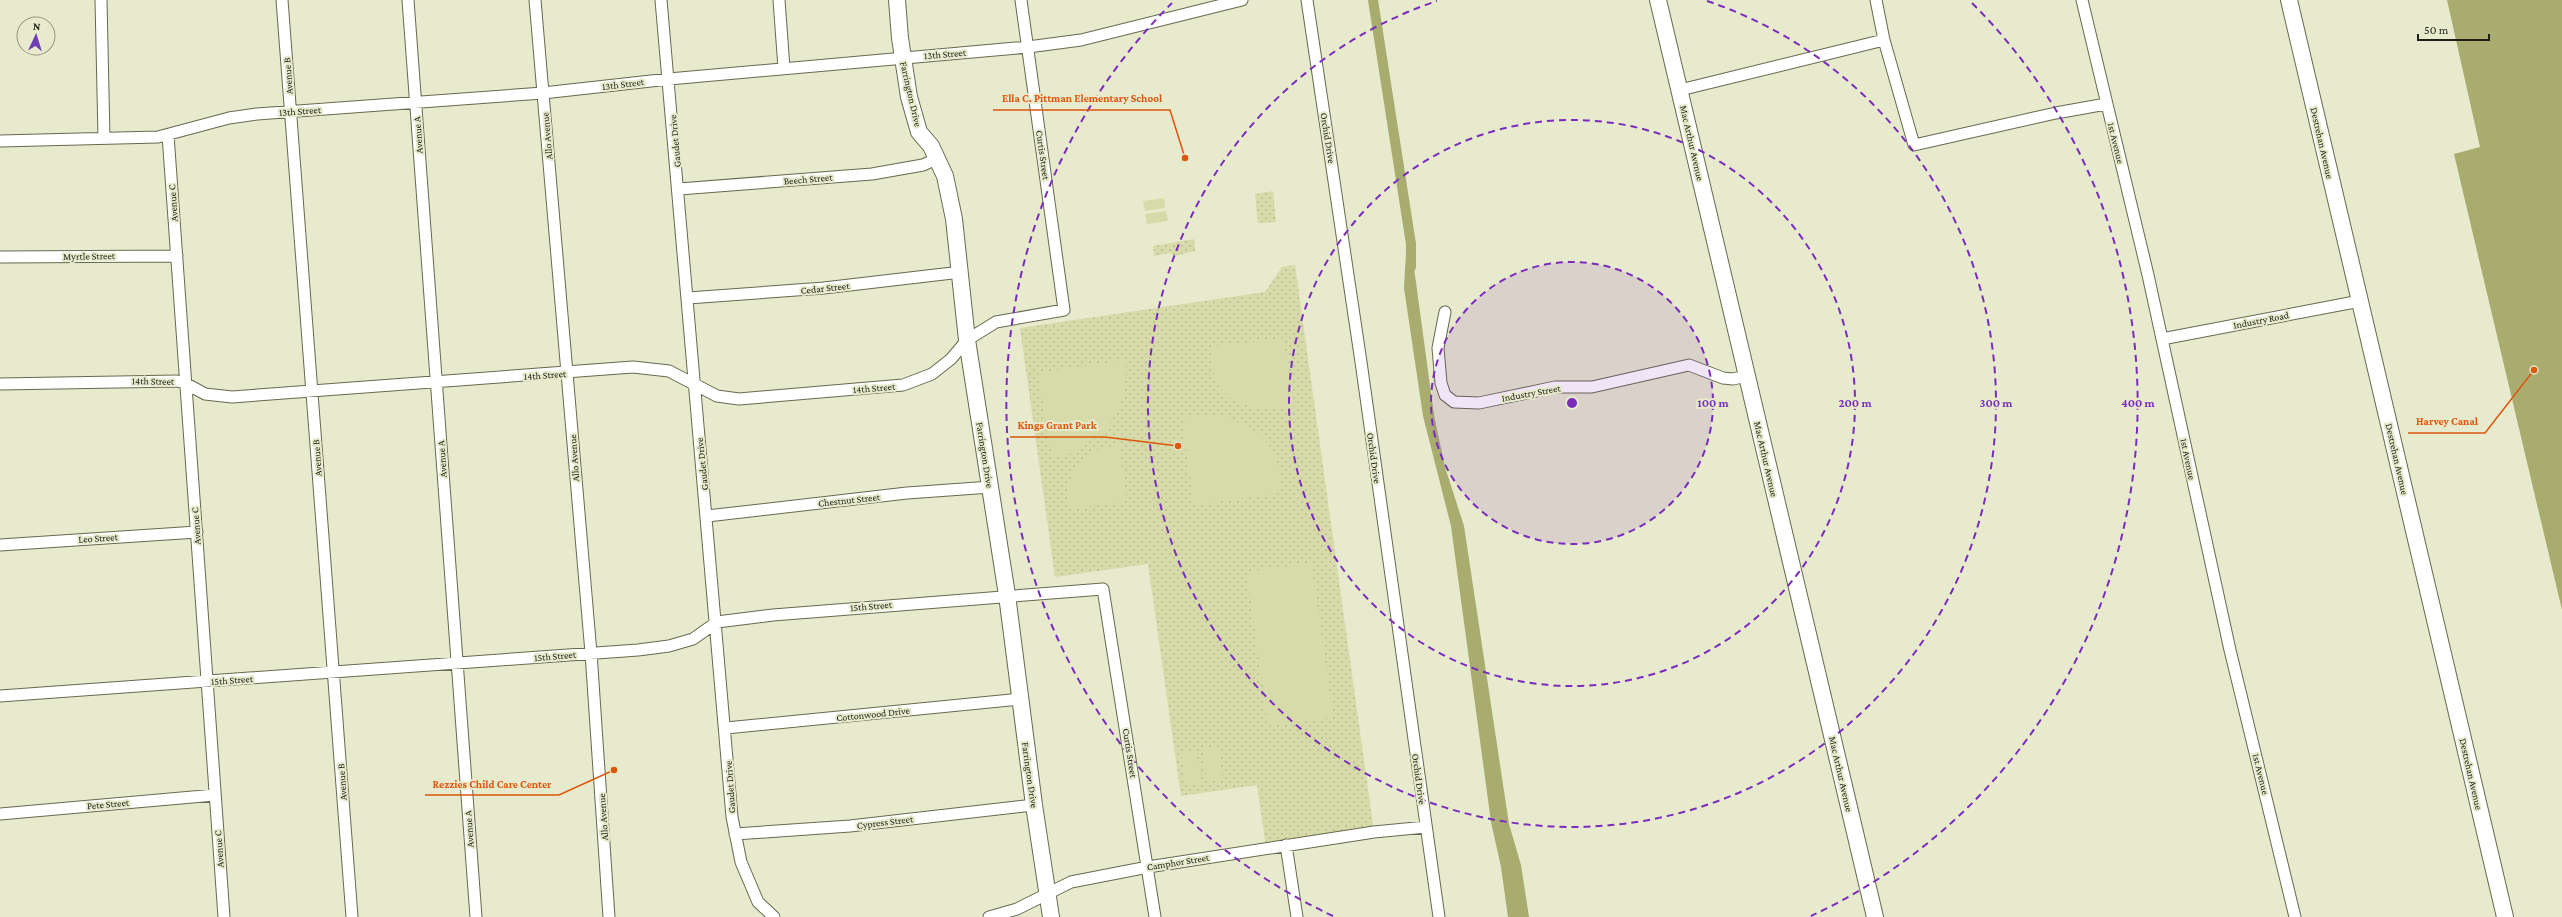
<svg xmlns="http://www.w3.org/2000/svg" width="2562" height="917" font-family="'Crimson Pro',serif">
	<defs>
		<pattern id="park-dots" width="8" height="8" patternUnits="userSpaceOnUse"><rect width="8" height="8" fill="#d7dba9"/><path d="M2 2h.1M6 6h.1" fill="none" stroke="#b8bc91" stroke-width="1.8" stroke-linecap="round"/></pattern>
	</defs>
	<rect width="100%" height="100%" fill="#e7eacc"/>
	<path fill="url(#park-dots)" d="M1273,191L1276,222L1258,223L1255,194Z
		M1194,239L1195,251L1175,256L1170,253L1154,256L1153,246Z
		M1295,265L1374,832L1266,848L1257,785L1181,796L1148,564L1055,577L1020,328L1265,292L1282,267Z"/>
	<path fill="#d7dba9" d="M1164,198L1165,208L1145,211L1143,201Z
		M1166,211L1168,221L1147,224L1145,214Z
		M1283,338L1295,406C1266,409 1230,412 1216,380C1212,371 1212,357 1211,347Z
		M1126,360C1127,399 1118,423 1086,444C1075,452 1066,457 1052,457L1038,373Z
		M1217,415C1241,421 1271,435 1277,462C1279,472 1280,483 1281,493L1194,505L1182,418Z
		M1119,445L1127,501L1069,509C1064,472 1082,449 1119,445Z
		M1311,563L1333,717L1268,726L1247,572Z
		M1218,746L1223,780L1207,782L1203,749Z
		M1196,750L1201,783L1186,785L1181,752Z"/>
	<path fill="#a8ac6f" d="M2447,0H2562V610L2454,154L2480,147Z
		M1406,253H1412L1434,415L1445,467L1464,526L1509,824L1521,865L1529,917H1508L1501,867L1491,822L1451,526L1423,416L1404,288Z"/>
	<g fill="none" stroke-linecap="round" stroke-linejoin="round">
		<path stroke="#a8ac6f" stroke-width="10" d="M1373,0L1411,244V267"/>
		<g stroke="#67694f" stroke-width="13">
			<path id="street" d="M101,0L104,138
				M282,0L352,917
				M408,0L476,917
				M535,0L591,653L609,917
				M661,0L732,817L741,862L758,902L774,917
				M779,0L784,68
				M1307,0L1361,362L1439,917
				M1876,0L1884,40L1914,145L2056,113L2106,104
				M2082,0L2148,275L2230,650L2295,917
				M1680,90L1884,40
				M168,135L224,917
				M0,141L158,137L229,118L257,114L543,93L669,79L1028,47L1081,40L1242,0
				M679,189L872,174L923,165L936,159
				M0,257L177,256
				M688,298L824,288L961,272
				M1445,312L1438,348L1441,383L1445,395L1454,402L1479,403L1555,387H1592L1689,365L1723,378L1733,379L1747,376
				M2162,339L2360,301
				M0,384L177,381L185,383L205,394L232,397L633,367L669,371L717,396L739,399L903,385L932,374L951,359L967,340L996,322L1064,310L1021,0
				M707,516L907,493L991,487
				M0,545L197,532
				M0,696L638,650L669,646L693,639L717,622L773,615L1103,589L1155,917
				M726,728L1020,699
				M0,814L215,795
				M735,834L850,826L1034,805
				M1286,845L1297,917
				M989,917L1017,909L1071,882L1148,867L1374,832L1426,827"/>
		</g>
		<g stroke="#67694f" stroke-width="18">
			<path id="secondary" d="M897,0L900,38L909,97L919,132L931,146L945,176L954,219L967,340L1007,595L1034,805L1051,917
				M1658,0L1875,917
				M2289,0L2505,917"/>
		</g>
		<use href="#street" stroke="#fff" stroke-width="11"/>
		<use href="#secondary" stroke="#fff" stroke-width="16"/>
	</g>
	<circle cx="1572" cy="403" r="141" fill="#7b2cbf" fill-opacity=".12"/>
	<g fill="none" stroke="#7b2cbf" stroke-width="2" stroke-dasharray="7 5">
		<circle cx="1572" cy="403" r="141"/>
		<circle cx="1572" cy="403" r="283"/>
		<path d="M1707 1A424 424 0 1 1 1437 1"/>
		<path d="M1333 916A566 566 0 0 1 1172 3M1972 3A566 566 0 0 1 1811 916"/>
	</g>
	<g text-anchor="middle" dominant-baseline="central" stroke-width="4" stroke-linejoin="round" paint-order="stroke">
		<g font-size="10" fill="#1f2015" stroke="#e7eacc">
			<text transform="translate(945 54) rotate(-5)">13th Street</text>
			<text transform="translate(288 76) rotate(-94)">Avenue B</text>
			<text transform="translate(623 84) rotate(-7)">13th Street</text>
			<text transform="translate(911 94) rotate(77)">Farrington Drive</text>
			<text transform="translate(300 111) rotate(-4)">13th Street</text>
			<text transform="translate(418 135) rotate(-94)">Avenue A</text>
			<text transform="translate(547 136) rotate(-95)">Allo Avenue</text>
			<text transform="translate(1328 138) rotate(81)">Orchid Drive</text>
			<text transform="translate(675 141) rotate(-95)">Gaudet Drive</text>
			<text transform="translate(1692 143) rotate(77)">Mac Arthur Avenue</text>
			<text transform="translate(2116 143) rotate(76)">1st Avenue</text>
			<text transform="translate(2322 143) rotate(77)">Destrehan Avenue</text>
			<text transform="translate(1043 155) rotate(82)">Curtis Street</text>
			<text transform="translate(808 179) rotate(-5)">Beech Street</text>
			<text transform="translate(173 203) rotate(-94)">Avenue C</text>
			<text transform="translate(89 256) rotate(-1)">Myrtle Street</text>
			<text transform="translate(825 288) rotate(-6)">Cedar Street</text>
			<text transform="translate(2261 320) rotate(-11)">Industry Road</text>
			<text transform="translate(545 375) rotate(-4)">14th Street</text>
			<text transform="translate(153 381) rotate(1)">14th Street</text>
			<text transform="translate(874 388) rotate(-5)">14th Street</text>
			<text transform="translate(1531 393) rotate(-10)">Industry Street</text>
			<text transform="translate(985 455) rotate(81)">Farrington Drive</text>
			<text transform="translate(317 458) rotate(-94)">Avenue B</text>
			<text transform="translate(574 458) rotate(-94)">Allo Avenue</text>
			<text transform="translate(1374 458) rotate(82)">Orchid Drive</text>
			<text transform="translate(442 459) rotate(-94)">Avenue A</text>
			<text transform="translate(1766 459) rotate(77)">Mac Arthur Avenue</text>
			<text transform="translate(2188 459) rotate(78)">1st Avenue</text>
			<text transform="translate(2397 459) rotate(77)">Destrehan Avenue</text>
			<text transform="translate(702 464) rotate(-96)">Gaudet Drive</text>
			<text transform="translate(849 500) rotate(-6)">Chestnut Street</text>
			<text transform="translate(196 526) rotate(-94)">Avenue C</text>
			<text transform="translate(98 538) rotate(-4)">Leo Street</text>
			<text transform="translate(871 606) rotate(-5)">15th Street</text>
			<text transform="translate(555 656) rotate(-5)">15th Street</text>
			<text transform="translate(232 680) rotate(-4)">15th Street</text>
			<text transform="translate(873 714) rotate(-6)">Cottonwood Drive</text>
			<text transform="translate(1130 753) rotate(81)">Curtis Street</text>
			<text transform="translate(1841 774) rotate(77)">Mac Arthur Avenue</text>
			<text transform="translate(2261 774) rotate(76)">1st Avenue</text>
			<text transform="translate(2471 774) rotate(77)">Destrehan Avenue</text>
			<text transform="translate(1030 775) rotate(82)">Farrington Drive</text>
			<text transform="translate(1419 779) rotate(82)">Orchid Drive</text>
			<text transform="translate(342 782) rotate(-94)">Avenue B</text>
			<text transform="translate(730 787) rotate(-94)">Gaudet Drive</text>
			<text transform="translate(108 804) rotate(-5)">Pete Street</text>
			<text transform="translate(603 817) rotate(-94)">Allo Avenue</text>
			<text transform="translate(885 822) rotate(-7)">Cypress Street</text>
			<text transform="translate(469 829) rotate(-94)">Avenue A</text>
			<text transform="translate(219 849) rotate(-94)">Avenue C</text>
			<text transform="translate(1178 862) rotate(-9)">Camphor Street</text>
		</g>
	</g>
	<circle cx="1572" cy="403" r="6" fill="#7b2cbf" stroke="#e7eacc" stroke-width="2"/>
	<g font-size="12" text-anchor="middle" font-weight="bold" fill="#7b2cbf" stroke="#e7eacc" stroke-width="4" stroke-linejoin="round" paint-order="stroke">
		<text x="1713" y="407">100 m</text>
		<text x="1855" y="407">200 m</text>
		<text x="1996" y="407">300 m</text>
		<text x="2138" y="407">400 m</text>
	</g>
	<path fill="none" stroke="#de560c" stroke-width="1.5" d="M1185 158L1170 110H993M2534 370L2485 433H2408M1178 446L1105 437H1010M614 770L559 795H425"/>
	<g fill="#de560c" stroke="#e7eacc" stroke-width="1.5">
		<circle cx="1185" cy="158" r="4"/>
		<circle cx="2534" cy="370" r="4"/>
		<circle cx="1178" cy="446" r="4"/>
		<circle cx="614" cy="770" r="4"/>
	</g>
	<g font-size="11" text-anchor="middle" font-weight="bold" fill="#de560c" stroke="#e7eacc" stroke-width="4" stroke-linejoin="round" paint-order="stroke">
		<text x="1082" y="102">Ella C. Pittman Elementary School</text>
		<text x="2447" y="425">Harvey Canal</text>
		<text x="1057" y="429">Kings Grant Park</text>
		<text x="492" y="788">Rezzies Child Care Center</text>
	</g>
	<g transform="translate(36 36) rotate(4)"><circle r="19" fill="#e7eacc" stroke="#979983"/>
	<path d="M0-3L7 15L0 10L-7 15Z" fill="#6d3db5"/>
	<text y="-6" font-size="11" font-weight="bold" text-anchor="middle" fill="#1f2015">N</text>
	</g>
	<path d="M2418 34v6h71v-6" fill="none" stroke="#1f2015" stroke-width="2"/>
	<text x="2424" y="34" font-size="12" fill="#1f2015" stroke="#e7eacc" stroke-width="3" paint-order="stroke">50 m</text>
</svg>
